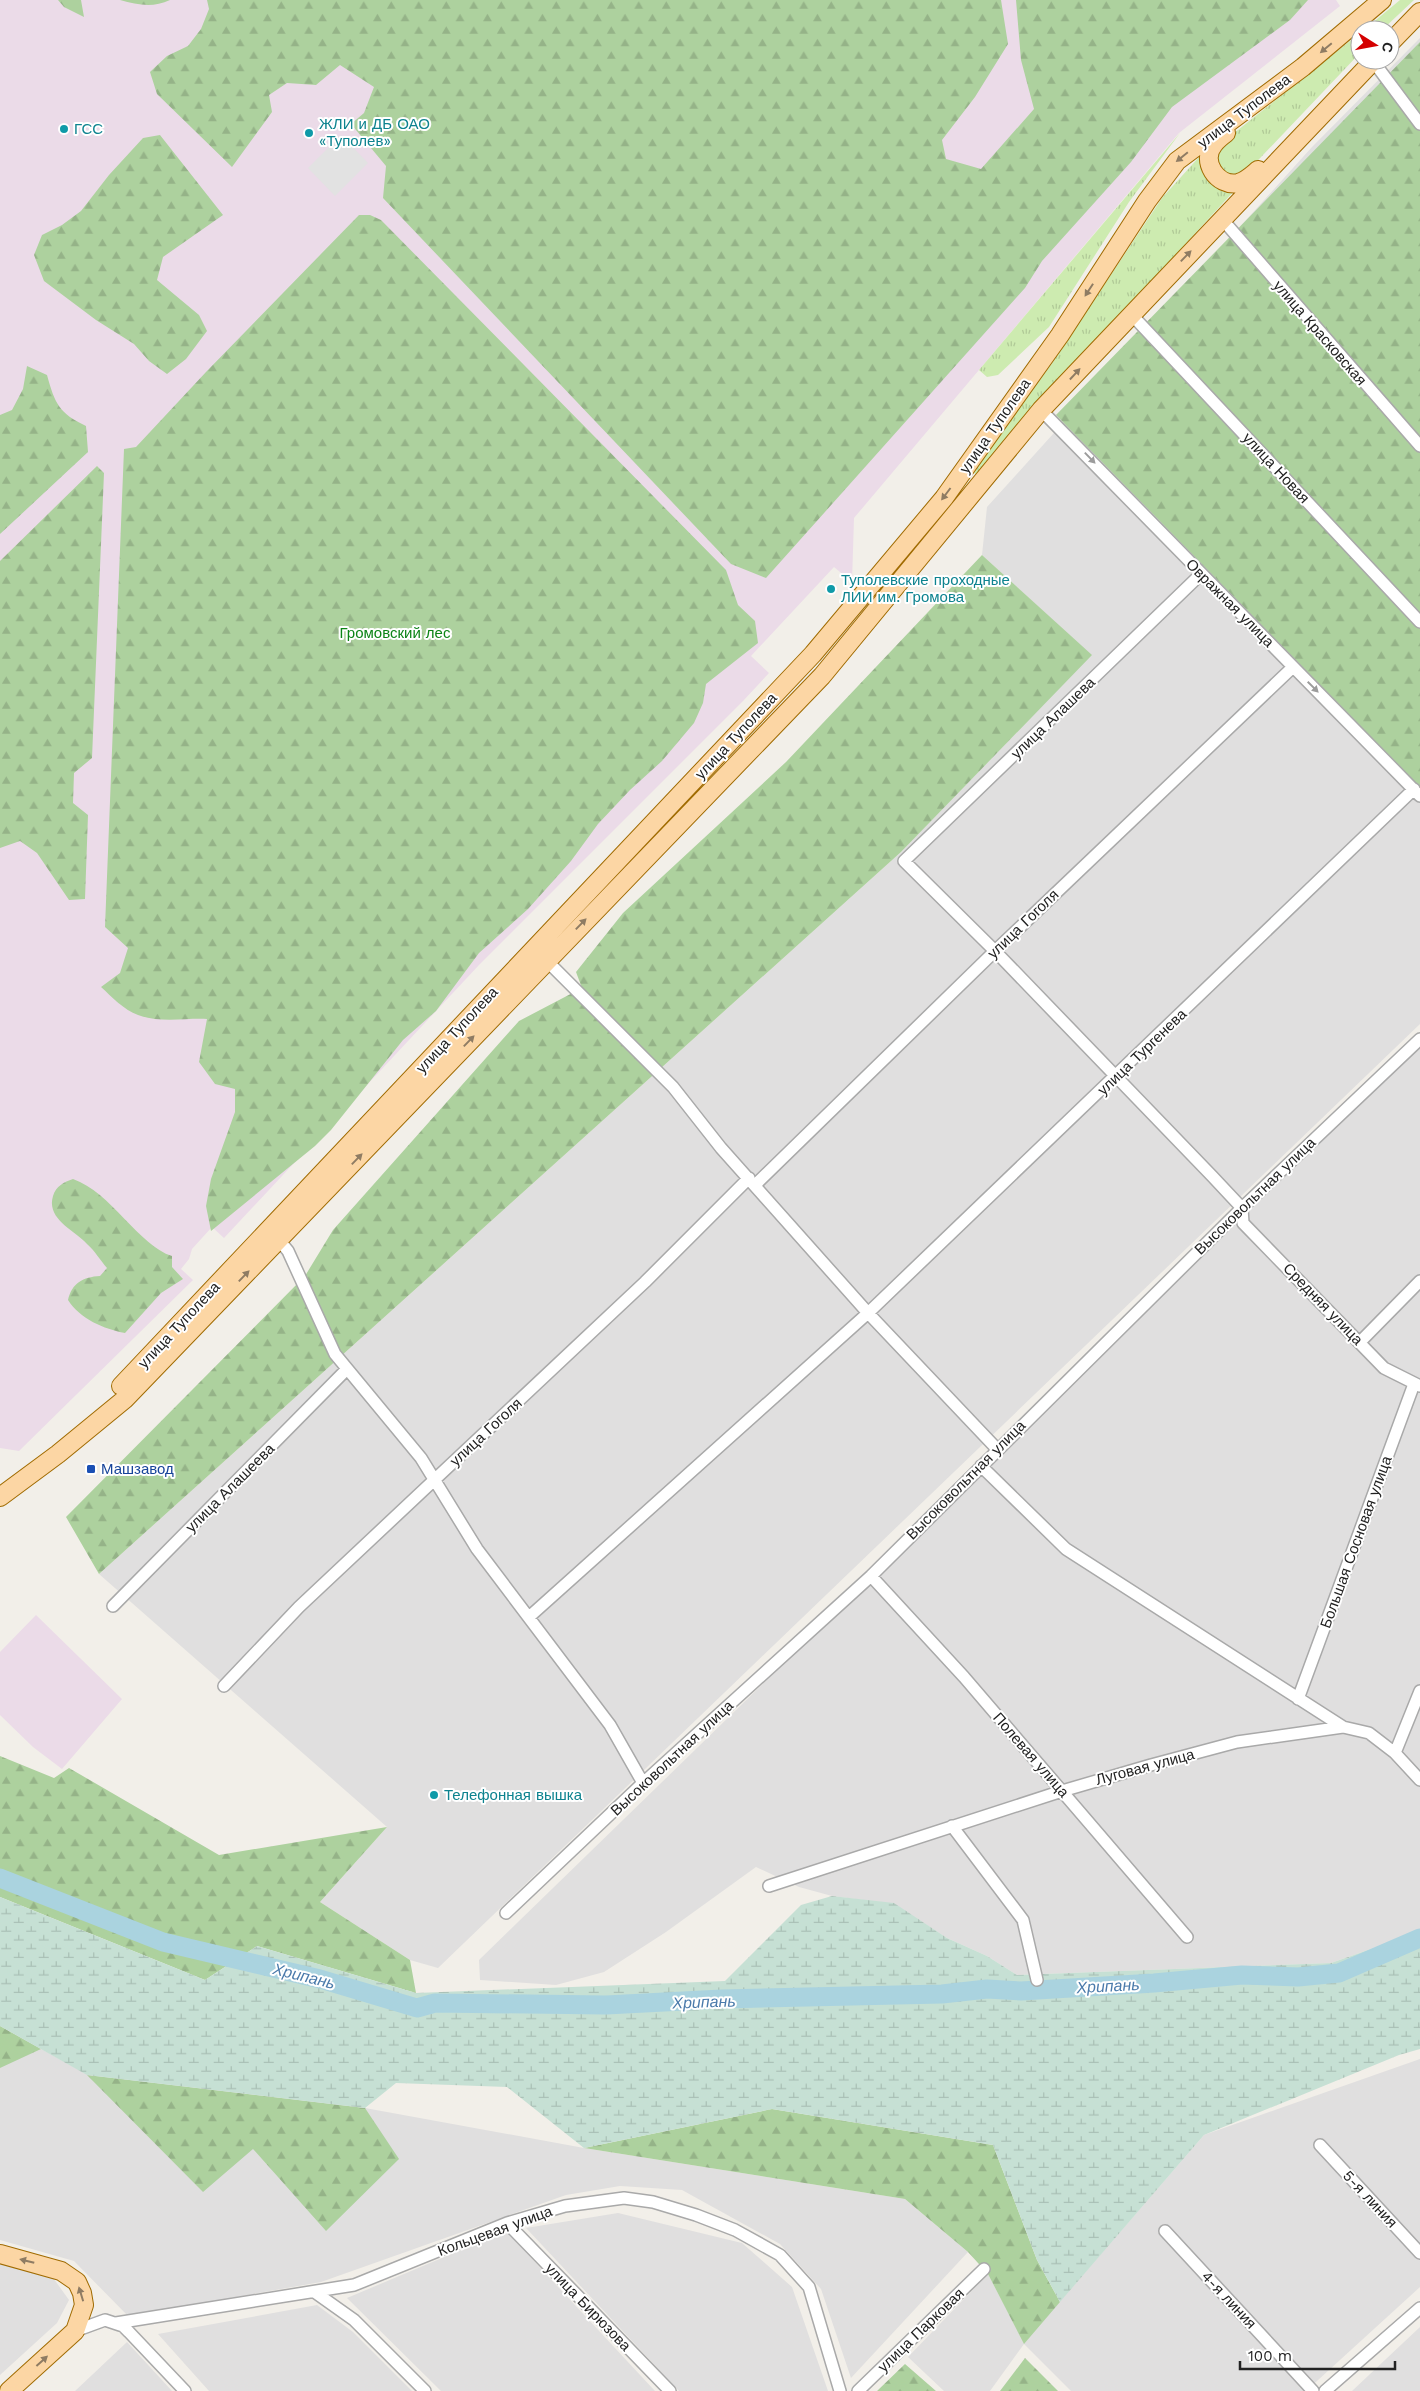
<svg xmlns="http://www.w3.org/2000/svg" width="1420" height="2391" font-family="'Work Sans',sans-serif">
	<defs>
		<pattern id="grass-tufts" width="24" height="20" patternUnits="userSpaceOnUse" patternTransform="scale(1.25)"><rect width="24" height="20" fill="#cdebb0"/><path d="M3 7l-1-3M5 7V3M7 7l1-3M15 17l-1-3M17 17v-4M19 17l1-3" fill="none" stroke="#b0c997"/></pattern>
		<pattern id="forest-firs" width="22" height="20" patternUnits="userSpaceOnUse" patternTransform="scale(1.25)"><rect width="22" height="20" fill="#add19e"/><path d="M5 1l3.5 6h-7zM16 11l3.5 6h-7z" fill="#95b388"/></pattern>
		<pattern id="wetland-marsh" width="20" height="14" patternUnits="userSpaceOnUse" patternTransform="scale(1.25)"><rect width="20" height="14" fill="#c6e0d4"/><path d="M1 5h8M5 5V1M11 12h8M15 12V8" fill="none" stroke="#aac0b6"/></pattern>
	</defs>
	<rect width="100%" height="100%" fill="#f2efe9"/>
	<path fill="#e0dfdf" d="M1420,38V1024L438,1968L410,1960L320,1902L387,1827L99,1574L901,852L1091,655L982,555L987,507L1312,147Z
		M1420,1045V1929L1391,1942L1331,1963L1017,1975L987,1956L947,1938L894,1904L832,1896L799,1887L756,1867L666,1932L604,1972L556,1985L480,1980L479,1960Z
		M0,2026L88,2075L365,2108L584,2148L905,2199L968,2252L851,2378L821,2289L780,2244L682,2190L620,2186L566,2195L321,2282L128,2316L74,2261L0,2240Z
		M1420,2059V2287L1306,2391H1071L1024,2344L990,2391H944L908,2357L988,2274L1024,2343L1204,2135Z
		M618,2213L742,2243L792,2287L828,2391H679L526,2228Z
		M506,2231L655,2391H441L347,2298Z
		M0,2262L51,2275L69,2300L57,2323L0,2375Z
		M317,2305L353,2332L412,2391H209L158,2334Z
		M1420,2327V2391H1352Z
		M127,2342L172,2391H75Z"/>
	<path fill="#ebdbe8" d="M0,0H1336L1340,6L1179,133L854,518L852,582L834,567L751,656L769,673L743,701L479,965L224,1238L212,1227L192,1249L189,1259L181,1269L193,1280L19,1451L0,1448Z
		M36,1615L122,1699L62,1769L33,1747L0,1715V1652Z"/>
	<path fill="url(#grass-tufts)" d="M1400,0H1414L1382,30H1364Z
		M1360,33V53L1244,175L1238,177L1221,174L1215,153L1224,141Z
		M1180,133L1129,202L1049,327L998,375L987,377L979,370Z
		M1200,156L1234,191L1034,409L978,475L974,473V471L1053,362L1162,198Z"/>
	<path fill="url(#forest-firs)" d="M58,0H81L84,17L64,7Z
		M120,0H170C153,8 138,5 120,0Z
		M207,0H1001L1008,44L975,97L942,140L946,159L981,169L1034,109L1021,60L1016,0H1308L1290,20L1172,107L1131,162L1042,261L1025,288L766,578L731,564L383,198L386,166L351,124L364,113L374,87L340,65L316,85L287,83L269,95L272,112L232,167L157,94L150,72L167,56L188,46L201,29L209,9Z
		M1420,42V787L1056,415Z
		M160,135L223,215L163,257L157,280L199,315L207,331L186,359L167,374L149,361L134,344L96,320L44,281L34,255L42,235L62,225L81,211L109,175L143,138Z
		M359,215H370L381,220L726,570L738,605L755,621L758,643L706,684L703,703L694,723L662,761L630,790L598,824L571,861L528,909L479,953L436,1011L403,1040L331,1130L315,1146L211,1231L206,1206L211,1179L235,1112V1089L215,1084L199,1062L207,1019C185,1018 159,1023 138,1015C124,1010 112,997 101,987L120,973L128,948L105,927L124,449L136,447L206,372Z
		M27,366L47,375C55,404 59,413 86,426L88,452L0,534V415L12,410L23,389Z
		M97,466L104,473L92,758L74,773L73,803L88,815L85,899L69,900L37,853L20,841L0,848V561Z
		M982,555L1092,655L901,852L99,1574L66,1517L305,1276L333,1230L519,1021L582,988L576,972L623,913L786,762Z
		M73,1179C111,1192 139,1246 172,1256V1267L183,1279L161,1293L125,1333C104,1329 80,1319 68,1300C72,1283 83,1277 100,1276L107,1268C100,1260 95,1251 87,1244C74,1230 46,1219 53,1196C56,1186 64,1182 73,1179Z
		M0,1756L54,1778L69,1768L219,1855L387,1827L320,1902L410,1960L416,1993L257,1946L205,1980L0,1897Z
		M0,2026L41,2049L0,2068Z
		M87,2075L365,2108L399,2159L326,2231L253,2149L203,2192Z
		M772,2109L993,2145L1037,2260L1060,2302L1024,2344L988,2274L968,2252L905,2199L584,2148Z
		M1025,2358L1058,2391H1000Z
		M905,2364L936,2391H877Z"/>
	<path fill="url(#wetland-marsh)" d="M832,1896L894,1903L947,1938L987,1956L1017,1975L1331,1963L1391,1942L1420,1929V2049L1399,2055L1204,2135L1060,2302L1037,2260L993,2145L772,2109L584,2148L507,2087L396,2083L365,2108L87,2075L0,2026V1897L205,1980L257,1946L416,1993L725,1981L801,1905Z"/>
	<path fill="#e2e2e2" d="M341,135L368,163L335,196L308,168Z"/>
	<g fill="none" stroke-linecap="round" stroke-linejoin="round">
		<path stroke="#aad3df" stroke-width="19" d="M0,1878L163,1942L320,1979L417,2008L435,2003L606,2005L722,1999L942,1994L987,1989L1021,1991L1154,1983L1242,1975L1298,1977L1339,1973L1420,1938"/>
		<g stroke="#a9a9a9" stroke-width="14">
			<path id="minor" d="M1373,61L1420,124
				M1222,219L1420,446
				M1131,314L1420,622
				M1041,410L1420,796
				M1201,574L904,861L995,951L1212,1176L1242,1208L1243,1223L1384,1368L1420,1386
				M546,960L673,1087L721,1148L868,1313L997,1449
				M755,1185L995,951L1293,667
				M279,1240L288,1251L335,1354L421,1458L477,1549L610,1725L643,1783
				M1360,1342L1420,1281
				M981,1466L1066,1549L1343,1727L1369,1733L1395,1753L1420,1780
				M871,1576L964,1677L1187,1937
				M113,1606L347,1369
				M529,1617L868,1313L1414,789
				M224,1686L299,1607L645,1282L749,1178
				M1298,1699L1414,1384
				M1395,1753L1420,1691
				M952,1826L1023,1920L1037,1980
				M769,1886L1062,1791L1151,1765L1237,1742L1343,1727
				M506,1913L643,1783L871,1576L1242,1208L1420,1039
				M1320,2145L1420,2253
				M507,2223L670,2391
				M1165,2231L1313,2391
				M316,2293L354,2320L425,2391
				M116,2323L354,2285L507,2223L565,2206L624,2198L653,2202L696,2215L735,2230L780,2255L809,2287L840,2391
				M75,2331L105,2320L123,2326L129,2332L185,2391
				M858,2391L984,2269
				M1325,2391L1420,2308"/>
		</g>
		<g stroke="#a06b00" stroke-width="20">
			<path id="primary" d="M1390,43L1420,12
				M1226,133C1222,136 1217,140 1214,144C1200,161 1217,187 1238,183C1246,181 1252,175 1258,170
				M121,1386L813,654L944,498L1060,335L1147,201L1177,161L1303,67L1382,0
				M0,1497L58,1454L125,1399L822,676L1041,410L1374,60
				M0,2254L61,2271L77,2282L82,2293L84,2305L75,2331L9,2391"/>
		</g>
		<use href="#minor" stroke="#fff" stroke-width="11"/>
		<use href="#primary" stroke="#fcd6a4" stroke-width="18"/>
	</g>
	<defs><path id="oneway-solid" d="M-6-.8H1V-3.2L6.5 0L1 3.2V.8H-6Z" transform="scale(1.25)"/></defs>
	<g fill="#8f7c63">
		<use href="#oneway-solid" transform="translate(1326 48) rotate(140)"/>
		<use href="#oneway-solid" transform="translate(1182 157) rotate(141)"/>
		<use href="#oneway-solid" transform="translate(1186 256) rotate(-46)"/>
		<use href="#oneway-solid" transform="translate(1089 290) rotate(123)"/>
		<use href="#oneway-solid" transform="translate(1075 374) rotate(-47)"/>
		<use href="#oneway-solid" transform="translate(946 494) rotate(127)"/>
		<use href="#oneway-solid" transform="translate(581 924) rotate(-46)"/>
		<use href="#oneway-solid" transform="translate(469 1041) rotate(-46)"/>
		<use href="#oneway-solid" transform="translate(357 1159) rotate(-46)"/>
		<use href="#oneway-solid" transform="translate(244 1276) rotate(-46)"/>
		<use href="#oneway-solid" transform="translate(27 2261) rotate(-166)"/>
		<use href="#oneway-solid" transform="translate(81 2294) rotate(-107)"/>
		<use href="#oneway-solid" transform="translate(42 2361) rotate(-42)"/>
	</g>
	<g fill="#9c9c9c">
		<use href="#oneway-solid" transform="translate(1090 458) rotate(46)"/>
		<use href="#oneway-solid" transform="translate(1313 687) rotate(45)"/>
	</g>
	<g fill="#0f9aa8" stroke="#fff" stroke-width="2">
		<circle cx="64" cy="129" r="5"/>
		<circle cx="309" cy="133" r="5"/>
		<circle cx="831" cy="589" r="5"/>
		<circle cx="434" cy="1795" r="5"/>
	</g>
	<rect fill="#1a4fb4" stroke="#fff" stroke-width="2" x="86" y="1464" width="10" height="10" rx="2.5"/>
	<g text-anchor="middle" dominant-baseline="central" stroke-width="4" stroke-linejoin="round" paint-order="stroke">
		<g font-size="15" fill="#222" stroke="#fff">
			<text transform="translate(1244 111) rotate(-37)">улица Туполева</text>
			<text transform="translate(1320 333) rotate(49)">улица Красковская</text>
			<text transform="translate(995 426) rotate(-55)">улица Туполева</text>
			<text transform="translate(1276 468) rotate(47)">улица Новая</text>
			<text transform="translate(1230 603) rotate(45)">Овражная улица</text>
			<text transform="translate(1053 718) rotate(-44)">улица Алашева</text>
			<text transform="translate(736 736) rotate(-47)">улица Туполева</text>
			<text transform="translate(1023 924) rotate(-44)">улица Гоголя</text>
			<text transform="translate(457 1030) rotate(-47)">улица Туполева</text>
			<text transform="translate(1142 1052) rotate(-44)">улица Тургенева</text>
			<text transform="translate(1255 1196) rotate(-44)">Высоковольтная улица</text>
			<text transform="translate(1323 1304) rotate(46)">Средняя улица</text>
			<text transform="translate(179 1325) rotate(-47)">улица Туполева</text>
			<text transform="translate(486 1432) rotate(-43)">улица Гоголя</text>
			<text transform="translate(966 1480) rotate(-45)">Высоковольтная улица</text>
			<text transform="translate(230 1488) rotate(-45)">улица Алашеева</text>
			<text transform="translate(1356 1542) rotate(-70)">Большая Сосновая улица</text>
			<text transform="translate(1031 1755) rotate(49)">Полевая улица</text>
			<text transform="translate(672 1758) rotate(-43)">Высоковольтная улица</text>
			<text transform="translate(1145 1767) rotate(-15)">Луговая улица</text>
			<text transform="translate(1370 2199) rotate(47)">5-я линия</text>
			<text transform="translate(495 2231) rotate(-20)">Кольцевая улица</text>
			<text transform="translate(1229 2300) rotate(47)">4-я линия</text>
			<text transform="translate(588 2307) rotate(46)">улица Бирюзова</text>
			<text transform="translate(921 2330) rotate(-44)">улица Парковая</text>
		</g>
		<g font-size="15" fill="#0d838f" stroke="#fff" text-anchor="start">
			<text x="319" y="124">ЖЛИ и ДБ ОАО<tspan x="319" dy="17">«Туполев»</tspan></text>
			<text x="74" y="129">ГСС</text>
			<text x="841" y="580">Туполевские проходные<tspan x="841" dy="17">ЛИИ им. Громова</tspan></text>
			<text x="444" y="1795">Телефонная вышка</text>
		</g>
		<g font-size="15" fill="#0c8416" stroke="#fff">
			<text x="395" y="633">Громовский лес</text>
		</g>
		<g font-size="15" fill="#164399" stroke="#fff" text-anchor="start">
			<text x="101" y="1469">Машзавод</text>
		</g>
		<g font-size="16" font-style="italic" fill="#4a7aab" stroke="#fff">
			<text transform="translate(304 1976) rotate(14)">Хрипань</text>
			<text transform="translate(1108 1986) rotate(-3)">Хрипань</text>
			<text transform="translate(704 2002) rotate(-2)">Хрипань</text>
		</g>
	</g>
	<g transform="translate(1375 45) rotate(101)"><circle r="24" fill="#ffffff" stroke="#a7a7a7"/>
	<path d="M0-4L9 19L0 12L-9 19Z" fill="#d40000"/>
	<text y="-8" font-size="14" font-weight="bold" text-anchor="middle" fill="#222222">С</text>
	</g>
	<path d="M1240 2361v8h155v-8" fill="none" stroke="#222222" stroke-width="2.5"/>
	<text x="1248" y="2361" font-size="15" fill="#222222" stroke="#ffffff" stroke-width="4" paint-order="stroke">100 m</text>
</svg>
